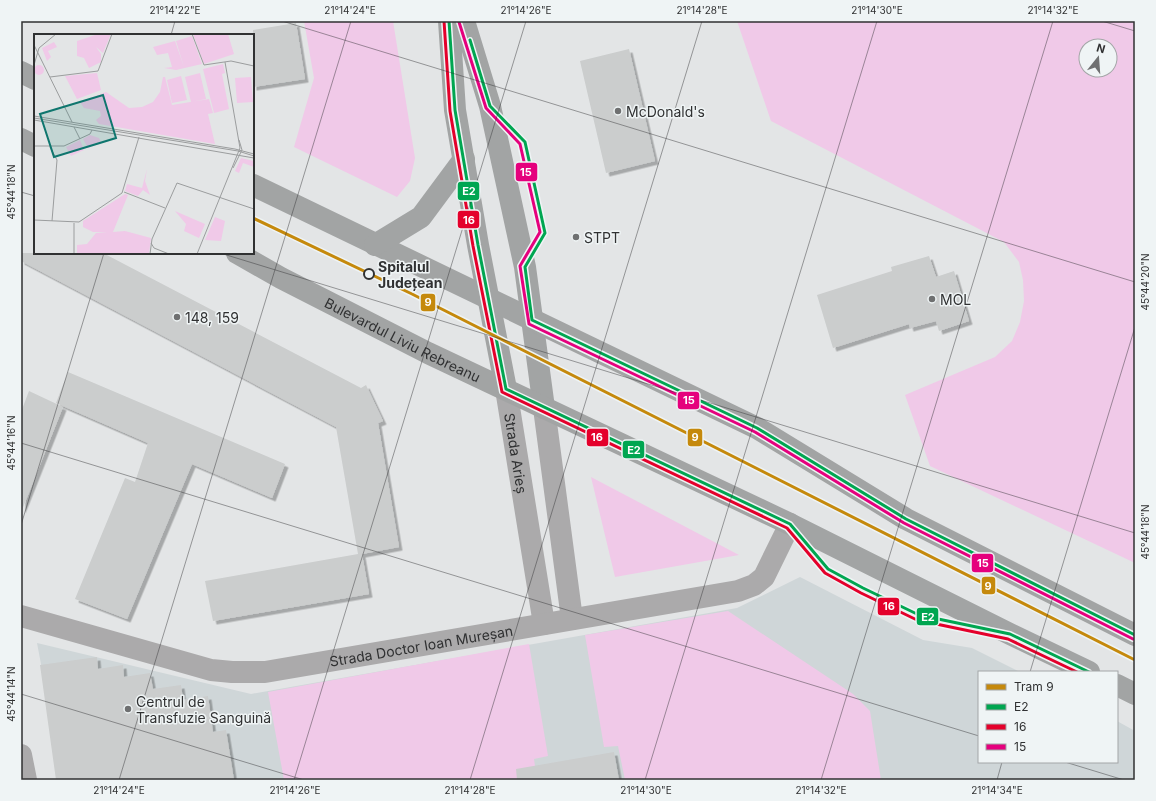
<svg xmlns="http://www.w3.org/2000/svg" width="1156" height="801" font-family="Inter,sans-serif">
	<defs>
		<filter id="shadow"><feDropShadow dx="3.5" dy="3.5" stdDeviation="0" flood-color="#0004"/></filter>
	</defs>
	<rect width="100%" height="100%" fill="#e3e5e6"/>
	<path fill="#cfd6d8" d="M800,577L923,640L972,648L1020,672H979V762H1117V721L1135,731V780H63L37,643L251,694L737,608Z"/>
	<path fill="#f0c9e8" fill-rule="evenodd" d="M304,21H393L415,158L410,181L397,197L294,147L314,78Z
		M737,21H1135V563L930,466L905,395L995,357L1012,341L1020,322L1024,301L1023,280L1019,262L1004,242L771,121ZM1086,46H1110V70H1086Z
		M591,477L739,555L615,577Z
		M728,611L853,694L870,711L881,780H625L618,746L604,747L585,635Z
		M529,644L548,756L534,759L537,780H284L268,692Z"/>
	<path fill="#cbcdcd" filter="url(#shadow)" d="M296,23L305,79L253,87V30Z
		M629,49L655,161L606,173L580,61Z
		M21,253H103L361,388L366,385L383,421L378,423L399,547L362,554L369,594L213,621L205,581L358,554L336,427L21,261Z
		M929,256L936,277L954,271L969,321L939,331L936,321L910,328L909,324L833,348L817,295L892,271L891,267Z
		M68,372L285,464L272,498L192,464L127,619L75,599L125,478L135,482L148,443L56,403Z
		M29,391L63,407L22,510L21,412Z
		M97,657L98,669L123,665L124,677L150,673L153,689L181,685L183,700L208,696L213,732L226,730L234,780H56L40,665Z
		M614,752L619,780H517L516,769Z"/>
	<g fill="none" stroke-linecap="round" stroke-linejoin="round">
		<g stroke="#abaaab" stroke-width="22">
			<path id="s1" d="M506,389L544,624"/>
			<path d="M544,408L572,619"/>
			<path id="s2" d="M21,616L211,670L232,672H265L738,591L754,585L764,577L790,524"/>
			<path d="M21,755L26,780"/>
		</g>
		<g stroke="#a2a4a4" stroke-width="22">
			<path d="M449,21L455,110L478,245L506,389"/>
			<path d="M464,21L490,106L525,267L544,408"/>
			<path d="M21,72L35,79"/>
			<path d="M21,139L35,146"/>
			<path d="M253,185L757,428L906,519L1135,635"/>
			<path d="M375,245L421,217L464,159"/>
			<path id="s3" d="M237,253L281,278L428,353L790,524L1010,634L1089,672"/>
			<path d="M1117,685L1135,694"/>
		</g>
		<g stroke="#eff4f5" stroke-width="6">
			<path id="bus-1" d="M449,21L455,110L478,245L506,389L790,524L828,569L863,588L919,615L1010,634L1089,672
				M470,40L490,106L525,142L545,233L525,267L532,320L757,428L906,519L1135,635"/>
		</g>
		<g stroke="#eff4f5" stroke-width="6">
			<path id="bus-2" d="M444,21L450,111L473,246L502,392L787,528L825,573L861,593L917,620L1008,639L1077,672"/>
		</g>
		<g stroke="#eff4f5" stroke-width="6">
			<path id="bus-3" d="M459,22L486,108L520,144L540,232L520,266L529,324L755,432L904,523L1133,639"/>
		</g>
		<use href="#bus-1" stroke="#00a651" stroke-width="3"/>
		<use href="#bus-2" stroke="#e4002b" stroke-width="3"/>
		<use href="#bus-3" stroke="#e5007d" stroke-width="3"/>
		<g stroke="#eff4f5" stroke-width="6">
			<path id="tram-1" d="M253,218L412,294L1135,660"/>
		</g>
		<use href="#tram-1" stroke="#c5890c" stroke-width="3"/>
	</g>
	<path fill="none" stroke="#303132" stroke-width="1" stroke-opacity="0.45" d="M282,21L1135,282M1102,21L1135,31M171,35L175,21M21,192L35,196M220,253L1135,533M21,443L979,736M21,525L104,253M1030,672L1135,327M21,694L304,780M1065,762L1124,780M119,780L351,21M294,780L526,21M470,780L702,21M645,780L877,21M821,780L1053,21M997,780L1002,762"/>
	<g fill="#6f7071" stroke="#eff4f5" stroke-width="1.5">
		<circle cx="618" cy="111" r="4"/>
		<circle cx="576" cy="237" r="4"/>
		<circle cx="932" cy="299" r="4"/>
		<circle cx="177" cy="317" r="4"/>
		<circle cx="128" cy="709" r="4"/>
	</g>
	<circle fill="#eff4f5" stroke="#303132" stroke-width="2" cx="369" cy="274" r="5"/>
	<g text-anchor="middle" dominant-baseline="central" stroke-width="3" stroke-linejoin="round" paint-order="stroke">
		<g font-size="14" fill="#303132" stroke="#eff4f5" text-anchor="start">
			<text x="626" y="111">McDonald's</text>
			<text x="584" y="237">STPT</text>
			<text x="940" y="299">MOL</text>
			<text x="185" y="317">148, 159</text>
			<text x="136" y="701">Centrul de<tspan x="136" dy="16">Transfuzie Sanguină</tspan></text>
		</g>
		<g font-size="14" font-weight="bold" fill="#303132" stroke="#eff4f5" text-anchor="start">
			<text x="378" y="266">Spitalul<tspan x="378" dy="16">Județean</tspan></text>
		</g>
		<g font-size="14" fill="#303132" stroke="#eff4f5">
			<text stroke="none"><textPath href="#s3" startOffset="187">Bulevardul Liviu Rebreanu</textPath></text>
			<text stroke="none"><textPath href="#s1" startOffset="65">Strada Arieș</textPath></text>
			<text stroke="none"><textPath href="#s2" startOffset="410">Strada Doctor Ioan Mureșan</textPath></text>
		</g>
	</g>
	<g transform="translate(34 34)">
		<rect width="220" height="220" fill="#e3e5e6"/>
		<path d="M64,0H77L69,19L62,13L67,20V28L55,34L50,24L43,22V7ZM159,0H194L200,20L170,30ZM158,2L168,30L142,36L130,34L138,33L134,19L123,21L119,13L141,7L150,33L142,7ZM20,8L23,13L14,17L17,23L13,27L8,14ZM189,30L191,39L188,40L195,75L180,79L169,35ZM0 36a5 5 0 1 1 10 0a5 5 0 1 1-10 0ZM63,39L67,56L43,65L31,42ZM166,39L172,65L157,68L151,43ZM147,42L153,66L138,69L133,46ZM129,43H131L138,71L175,65L179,79L174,80L181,110L65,90L62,86L67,82L66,77L50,74L46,68L72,58L95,74L108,73L119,68L126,58ZM217,43L219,68L203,69L201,44ZM56,101L65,104L67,108L54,114L49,105ZM46,106L50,116L37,122L32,113ZM207,124L220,127V133L209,129L205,139L201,137ZM113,135L111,147L116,161L109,156L104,162L91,157L93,150L108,154ZM91,160L94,161L79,198L91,197L117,204L115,220H43V211L53,210L62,199L73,198H59L49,193V187ZM141,177L171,190L165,204L150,197L152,190ZM181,183L191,187L187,207L171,206Z" fill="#f0c9e8"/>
		<path fill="none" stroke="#9b9d9e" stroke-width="1" d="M158,0L170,31L197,27L220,32M0,11L38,88M0,31L5,14L22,0M16,43L64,37L78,0M0,82L201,115L220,120M0,84L204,117L220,122M0,86L220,124M40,93L46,105M0,112H30L56,100L58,96M16,113L23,126L18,187M199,134L208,116L205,106M90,158L131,174M0,186L45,188L88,159L105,103M117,209L120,214L135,220M40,220V189M116,220L118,205L143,149L220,175M163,220L206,114L191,28"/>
		<path fill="#0f766e" fill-opacity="0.15" stroke="#0f766e" stroke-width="2" d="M69,61L82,104L20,123L6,80Z"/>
		<rect width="220" height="220" fill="none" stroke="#303132" stroke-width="2"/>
	</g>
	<g stroke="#eff4f5" stroke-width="1.5">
		<rect x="515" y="162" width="23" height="20" rx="4" fill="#e5007d"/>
		<rect x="457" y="181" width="23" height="20" rx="4" fill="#00a651"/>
		<rect x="457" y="210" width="23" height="19" rx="4" fill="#e4002b"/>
		<rect x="420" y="293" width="16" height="19" rx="4" fill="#c5890c"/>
		<rect x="677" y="391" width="23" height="19" rx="4" fill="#e5007d"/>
		<rect x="687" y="428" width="16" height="19" rx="4" fill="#c5890c"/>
		<rect x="586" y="428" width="23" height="19" rx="4" fill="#e4002b"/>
		<rect x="622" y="440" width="23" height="19" rx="4" fill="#00a651"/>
		<rect x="971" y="553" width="23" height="20" rx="4" fill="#e5007d"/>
		<rect x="981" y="576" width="15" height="19" rx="4" fill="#c5890c"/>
		<rect x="877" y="597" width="23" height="19" rx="4" fill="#e4002b"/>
		<rect x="916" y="607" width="23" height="19" rx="4" fill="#00a651"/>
	</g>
	<g font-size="11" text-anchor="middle" font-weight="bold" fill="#fff">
		<text x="526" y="176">15</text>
		<text x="469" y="195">E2</text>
		<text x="469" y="224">16</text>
		<text x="428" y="306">9</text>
		<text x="689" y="404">15</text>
		<text x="695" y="441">9</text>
		<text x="597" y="441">16</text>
		<text x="634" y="454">E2</text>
		<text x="983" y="567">15</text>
		<text x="988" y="590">9</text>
		<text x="889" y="610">16</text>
		<text x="928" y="621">E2</text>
	</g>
	<rect width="1156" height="801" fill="none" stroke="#eff4f5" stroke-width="44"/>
	<rect x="978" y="671" width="140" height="92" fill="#eff4f5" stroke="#a3a6a7"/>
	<rect x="986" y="684" width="20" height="6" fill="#c5890c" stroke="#a3a6a7"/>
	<text x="1014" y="691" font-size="12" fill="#303132">Tram 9</text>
	<rect x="986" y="704" width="20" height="6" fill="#00a651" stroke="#a3a6a7"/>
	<text x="1014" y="711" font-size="12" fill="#303132">E2</text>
	<rect x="986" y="724" width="20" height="6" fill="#e4002b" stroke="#a3a6a7"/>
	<text x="1014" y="731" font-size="12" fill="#303132">16</text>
	<rect x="986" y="744" width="20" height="6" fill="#e5007d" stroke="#a3a6a7"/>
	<text x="1014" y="751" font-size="12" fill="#303132">15</text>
	<g transform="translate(1098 58) rotate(17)"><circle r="19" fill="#eff4f5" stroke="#a3a6a7"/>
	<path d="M0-3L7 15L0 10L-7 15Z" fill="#6f7071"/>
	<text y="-6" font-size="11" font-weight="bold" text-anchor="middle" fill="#303132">N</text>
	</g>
	<rect x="22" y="22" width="1112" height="757" fill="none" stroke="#303132" stroke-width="1.5"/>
	<g font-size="10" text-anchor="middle" fill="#303132">
		<text x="175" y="14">21°14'22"E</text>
		<text x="350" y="14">21°14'24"E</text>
		<text x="526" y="14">21°14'26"E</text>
		<text x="702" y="14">21°14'28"E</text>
		<text x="877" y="14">21°14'30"E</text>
		<text x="1053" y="14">21°14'32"E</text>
		<text transform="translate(11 192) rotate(-90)" y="4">45°44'18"N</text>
		<text transform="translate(1145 282) rotate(-90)" y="4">45°44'20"N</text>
		<text transform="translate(11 443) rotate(-90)" y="4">45°44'16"N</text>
		<text transform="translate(1145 532) rotate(-90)" y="4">45°44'18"N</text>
		<text transform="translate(11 694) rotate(-90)" y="4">45°44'14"N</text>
		<text x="119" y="794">21°14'24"E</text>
		<text x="295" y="794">21°14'26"E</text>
		<text x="470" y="794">21°14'28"E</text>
		<text x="646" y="794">21°14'30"E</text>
		<text x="821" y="794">21°14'32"E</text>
		<text x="997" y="794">21°14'34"E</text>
	</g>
</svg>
